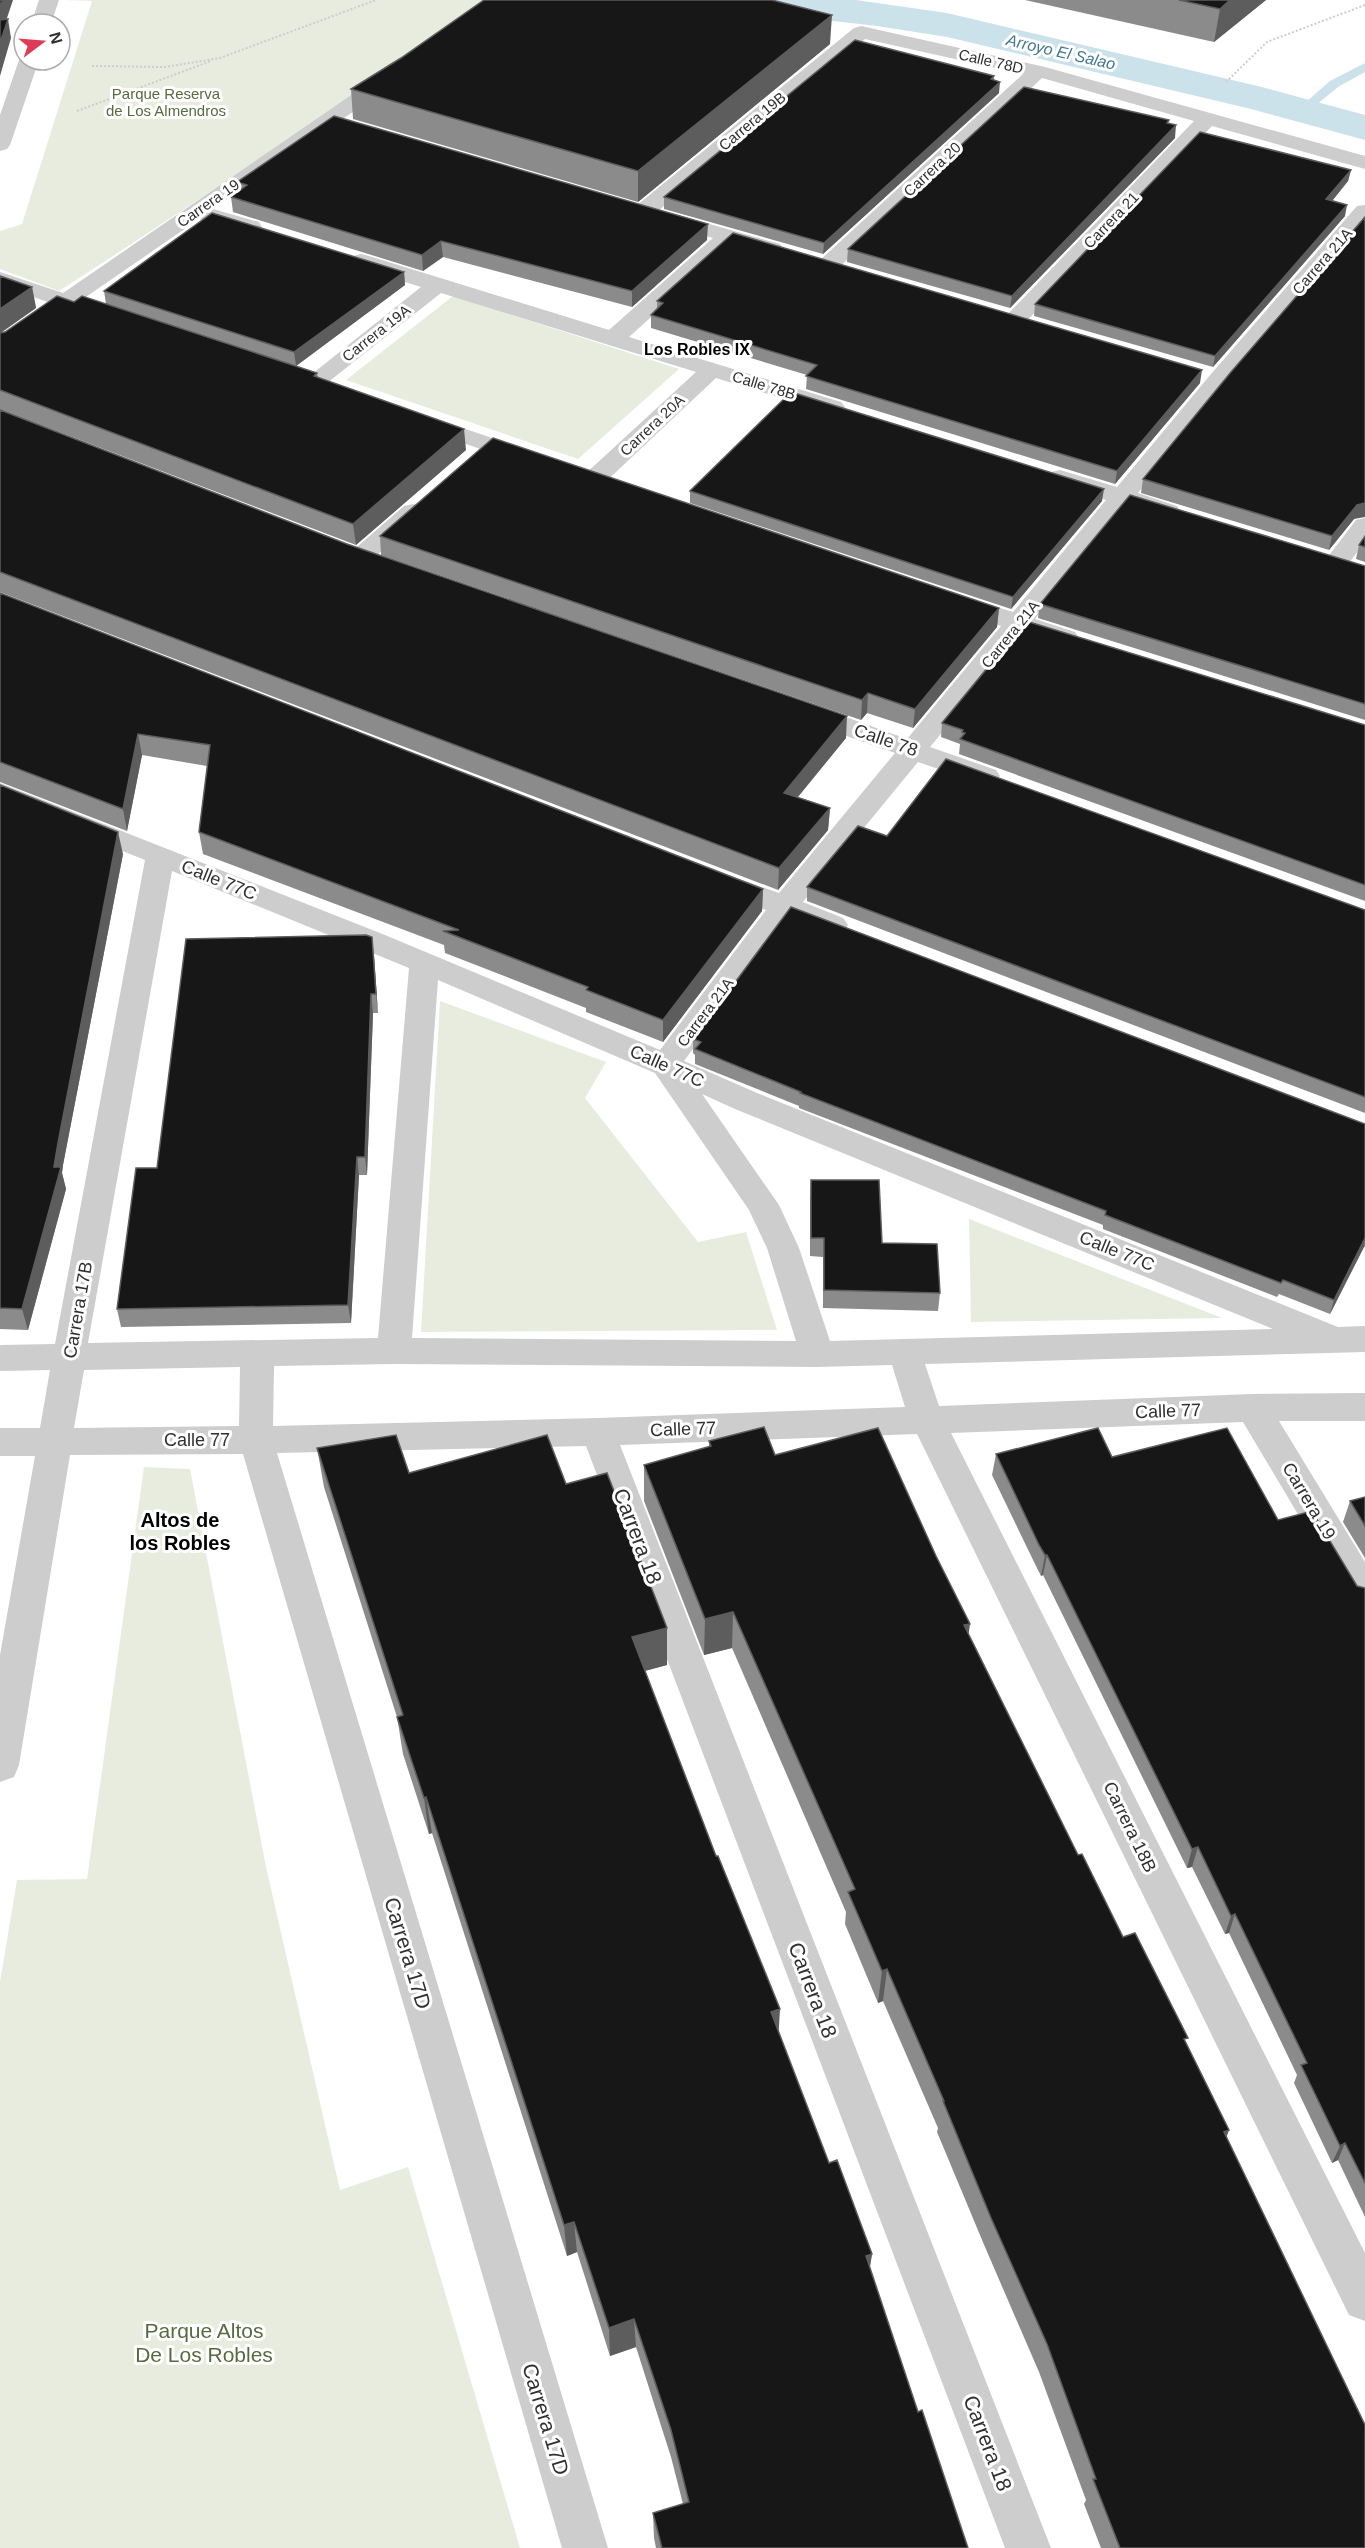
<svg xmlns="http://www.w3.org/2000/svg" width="1365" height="2548" font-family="Arial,sans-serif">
	<rect width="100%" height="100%" fill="#fff"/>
	<path fill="#e7ecdf" d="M65,0H499C351,96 207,196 59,291L0,269V231L22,224L92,1Z
		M453,296L679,369L578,459L346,380Z
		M440,1001L606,1062L585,1098L698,1242L746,1232L777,1330L421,1332Z
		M969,1219L1222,1318L971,1322Z
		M144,1467L190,1469L266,1867L340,2190L408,2167L520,2548H0V1982L17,1880L87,1879Z"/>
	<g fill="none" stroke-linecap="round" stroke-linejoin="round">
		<path fill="#cce2eb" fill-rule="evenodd" d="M1365,63V72L1338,87L1316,105L1312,106L1306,102L1330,81Z"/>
		<path fill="#cce2eb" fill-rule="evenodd" d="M734,0H856L947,13L1262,87L1365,115V140L1251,109L947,37L877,26L753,12L739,8Z"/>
		<path stroke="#cdcdcd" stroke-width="2" stroke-dasharray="2 2" stroke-linecap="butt" d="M92,66L165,67L220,58L376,0
			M1226,82L1267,42L1365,5
			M77,111L211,61"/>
		<path fill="#cdcdcd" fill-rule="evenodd" d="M39,0H59L51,24H31Z
			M861,26L1045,67L1365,156V169L1212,126L1022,326L1014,328L1006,326L1003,321L1006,316L1194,121L1042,78L835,271L827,273L819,271L816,266L819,261L1023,74L865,39L652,216L644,217L636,216L633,211L636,206L854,28Z
			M24,55V60H39L10,145L7,149L0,151V115L19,60Z
			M389,72L396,74L399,78L396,82L213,209L259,222L262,227L259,232L251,234L199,219L83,299L104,306L107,311L104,316L96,318L68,309L8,351L0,353V336L48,302L0,286V272L63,293L382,74Z
			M1365,205V224L1227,384L1138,493L1177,506L1180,511L1177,516L1168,518L1127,506L1035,619L1075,632L1079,638L1075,644L1066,646L1024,633L930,747L996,770L1000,776L996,782L986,785L976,782L918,762L803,902L843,918L848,925L843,932L833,935L790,919L684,1061L757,1093L1338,1327L1365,1326V1352L925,1364L939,1406L1253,1394L1365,1393V1421H1279L1365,1562V1609L1352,1605L1243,1422L951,1433L1365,2253V2321L1349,2315L917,1434L620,1445L1051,2548H1005L586,1446L277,1453L608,2548H562L243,1454L70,1455L19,1765L14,1777L0,1782V1655L35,1456H0V1428H40L50,1370L0,1371V1345L55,1344L145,860L0,802V783L385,935L660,1050L766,910L712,889L708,882L712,875L722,873L779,893L895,753L795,718L792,712L795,706L805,704L815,706L907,739L1001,626L946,607L942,602L946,597L955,594L1013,612L1106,500L1051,482L1048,477L1051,472L1060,470L1117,487L1211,374L1357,206ZM172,871L409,968L378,1338L88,1343ZM438,980L655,1073L749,1210L767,1248L796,1341L412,1338ZM702,1094L735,1109L1273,1329L830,1341L799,1248L779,1205ZM394,1364L817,1367L892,1365L905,1407L598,1418L273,1426L274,1366ZM240,1367L239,1426L74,1428L84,1370Z
			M664,211L780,244L783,249L780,254L772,256L732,244L629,337L841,402L845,407L841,412L833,414L825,412L716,378L601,486L592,488L583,486L580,481L583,476L696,372L441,293L322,387L314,389L306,387L302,382L421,287L353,266L350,261L353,256L361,254L369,256L609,330L713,238L656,222L653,217L656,212Z
			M424,415L537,453L540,458L537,463L528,465L416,427L412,422L416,417Z
			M413,504L422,506L425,511L422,516L368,563L359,566L350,563L346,558L350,553L404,506Z
			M1365,518V542L1345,568L1336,571L1327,568L1323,563L1327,558L1356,520Z"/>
	</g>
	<path fill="#8b8b8b" d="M1025,0H1266L1214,42Z
		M830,44L638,202L353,119L351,89Z
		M994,76V80L999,93L823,254L664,209V197Z
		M1169,123L1175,138L1010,308L847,262L848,249Z
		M1351,170L1348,181L1332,201L1345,216L1213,367L1034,316L1035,304Z
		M237,182L707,240L632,307L443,257L423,271L233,212L231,197L238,191Z
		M404,272L405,285L296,366L106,304L104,291Z
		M0,276L32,287L36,308L1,333L5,332L74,302L317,373L318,377L466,450L356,545L25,419L846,738L798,797L830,808L828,830L778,890L0,592Z
		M657,301L1200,383L1115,484L806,389L807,375L651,328V315L657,308Z
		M1143,479L1354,519L1329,550L1141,493Z
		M690,491L1102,501L1011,609L690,503Z
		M380,536L999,608L997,627L913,728L867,713L861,720L381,555Z
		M1365,536V562L1356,559L1359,545Z
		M1365,566V720L1038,618L1040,604Z
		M0,593L763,889L762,911L663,1042L586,1012V1008L445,953L444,945L203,854L199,832L207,766L142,755L127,831L0,782Z
		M942,723L1365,725V901L959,754L960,744L941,737Z
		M0,785L123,854L63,1165L62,1173L66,1189L28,1330L0,1329Z
		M887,836L1365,910V1113L807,901V887Z
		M374,956L378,1013H373L367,1175H359L351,1323L121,1327L117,1309Z
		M693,1039L1365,1124V1247H1364L1330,1314L1279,1294L1277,1297L1103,1229V1225L799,1108V1106L695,1064V1055L693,1053Z
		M811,1180L940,1293L938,1311L823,1308V1257L810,1256V1199Z
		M709,1441L775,1455L968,1634L1078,1855L1123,1937L1186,2043L1229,2130L1226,2137L1365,2548H1101L1084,2504L1086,2500L1039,2372L985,2247L937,2132L938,2128L883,2001L878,2003L845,1924L846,1912L732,1648L704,1655L644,1501V1465L709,1447Z
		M317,1448L409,1473L566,1484L667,1628V1665L645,1671L778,2032L829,2163L872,2254L870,2267L918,2412L968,2548H656L654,2538L653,2513L683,2504L671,2457L636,2347L610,2356L577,2252L567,2256L432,1833L429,1834L403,1754L397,1717L324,1487Z
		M996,1454L1112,1457L1278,1520L1357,1586L1365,1588V2217L1338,2160L1332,2163L1294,2083L1297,2075L1229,1933L1225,1934L1192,1867L1187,1868L1043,1575L1041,1576L1036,1566L992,1475Z
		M1365,1497V1558L1343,1522L1350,1501Z"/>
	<path fill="#5d5d5d" d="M3,0H13L0,39V8Z
		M1230,0H1266L1214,42L1220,9Z
		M832,15L830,44L638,202V171Z
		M8,19L11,38L0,76V43Z
		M1000,82L999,93L823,254L824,243Z
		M1176,125L1175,138L1010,308L1012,296Z
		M1351,170L1348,181L1324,211L1326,199Z
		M1347,205L1345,216L1213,367L1215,356Z
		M708,224L707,240L632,307V291Z
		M441,241L443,257L423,271L422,255Z
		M404,272L405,285L296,366L294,352Z
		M32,287L36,308L0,333V309Z
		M1202,370L1200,383L1115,484L1117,471Z
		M464,429L466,450L356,545L353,524Z
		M1104,489L1102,501L1011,609L1013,597Z
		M1365,503V517L1354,519L1329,550L1332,536L1357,505Z
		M999,608L997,627L913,728L915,709Z
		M868,693L867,713L861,720L862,700Z
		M847,716L846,738L783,815L784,793Z
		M138,734L142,755L127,831L123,809Z
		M830,808L828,830L778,890L779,868Z
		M118,832L123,854L63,1165L62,1173L66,1189L28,1330L22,1309L54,1167L58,1143Z
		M763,889L762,911L663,1042V1020Z
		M372,937L374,956L378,1013L376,994Z
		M371,994L373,1013L367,1175L365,1157Z
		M357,1157L359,1175L351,1323L348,1305Z
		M1365,1238L1364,1247L1330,1314L1334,1300Z
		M1045,1555H1047L1043,1575L1041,1576Z
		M733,1612L732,1648L704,1655L705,1619Z
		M970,1624L965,1659L964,1625Z
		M667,1628V1665L633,1674L632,1637Z
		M426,1797L432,1833L429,1834L424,1798Z
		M1198,1847L1192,1867L1187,1868L1192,1849Z
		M1235,1914L1229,1933L1225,1934L1231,1916Z
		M887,1969L883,2001L878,2003L882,1971Z
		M780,2009L778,2043L771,2012Z
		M1229,2130L1218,2160L1224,2132Z
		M1345,2143L1338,2160L1332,2163L1340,2146Z
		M574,2222L577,2252L567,2256L564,2225Z
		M872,2254L867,2284L866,2256Z
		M634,2319L636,2347L610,2356L609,2328Z"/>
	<path fill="#171717" stroke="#5d5d5d" stroke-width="1.5" d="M0,0H3L0,8Z
		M484,0H772L832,15L638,171L351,89L401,58Z
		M1179,0H1230L1220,9Z
		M8,19L0,43V20Z
		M855,40L994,76L991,79L1000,82L824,243L664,197Z
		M1024,87L1169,120L1167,123L1176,125L1012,296L848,249Z
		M334,116L708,224L632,291L441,241L422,255L231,197L247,185L237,182Z
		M1200,132L1351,170L1326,199L1347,205L1215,356L1035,304Z
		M212,213L404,272L294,352L104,291Z
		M1365,217V503L1357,505L1332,536L1143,479L1231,372Z
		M733,233L1202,370L1117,471L806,376L817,365L651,315L663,303L657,301Z
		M0,276L32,287L0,309Z
		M57,296L74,302L82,296L317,373L314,376L464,429L353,524L0,390V333L5,332Z
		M791,392L1104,489L1013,597L690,491Z
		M0,410L347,544L847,716L784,793L830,808L779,868L0,572Z
		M493,438L999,608L915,709L868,693L862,700L380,536Z
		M1130,495L1365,566V704L1040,604Z
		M1365,536V547L1359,545Z
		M0,593L763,889L663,1020L586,990L588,987L443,931L459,930L199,832L210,745L138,734L123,809L0,762Z
		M1026,621L1365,725V885L960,739L965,733L962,732L963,730L942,723Z
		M946,759L1365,910V1097L807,887L858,826L887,836Z
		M0,785L118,832L58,1143L54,1167H61L22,1309L0,1308Z
		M791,907L1365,1124V1238L1334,1300L1283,1280L1281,1283L1105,1215L1106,1211L800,1093L801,1092L695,1049L701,1042L693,1039Z
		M366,935L372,937L376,994H371L365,1157H357L348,1305L117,1309L136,1168H157L186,939Z
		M811,1180H879L882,1243L937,1244L940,1293L824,1290V1238H811Z
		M764,1427L775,1455L878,1428L936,1556L970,1624L964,1625L1078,1855L1082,1854L1123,1937L1135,1933L1188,2038L1184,2039L1229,2130L1224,2132L1365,2425V2548H1120L1093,2479H1096L1047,2344L991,2218L943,2101H944L887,1969L882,1971L848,1892L855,1889L733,1612L705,1619L644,1465L711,1446L709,1441Z
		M1098,1428L1112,1457L1227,1428L1278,1520L1312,1511L1357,1586L1365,1588V2183L1345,2143L1340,2146L1301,2065L1307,2063L1235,1914L1231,1916L1198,1847L1192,1849L1047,1555H1045L1039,1545L996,1454Z
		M396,1435L409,1473L547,1435L566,1484L607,1473L667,1628L632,1637L716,1856H718L780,2009L771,2012L829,2163L837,2160L872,2254L866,2256L918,2412L922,2410L968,2548H662L653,2513L689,2502L671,2430L634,2319L609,2328L574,2222L564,2225L426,1797L424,1798L397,1717L403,1715L317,1448Z
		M1365,1497V1526L1350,1501Z"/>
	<g text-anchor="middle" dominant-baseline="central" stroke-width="6" stroke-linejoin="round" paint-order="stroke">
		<g font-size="15" fill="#303030" stroke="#fff">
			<text transform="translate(991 61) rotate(13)">Calle 78D</text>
			<text transform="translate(752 121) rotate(-40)">Carrera 19B</text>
			<text transform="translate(932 169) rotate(-43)">Carrera 20</text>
			<text transform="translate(208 203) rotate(-35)">Carrera 19</text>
			<text transform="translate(1111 220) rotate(-46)">Carrera 21</text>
			<text transform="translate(1322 261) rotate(-49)">Carrera 21A</text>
			<text transform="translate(376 333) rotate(-38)">Carrera 19A</text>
			<text transform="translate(764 385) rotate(17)">Calle 78B</text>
			<text transform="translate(652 425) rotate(-43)">Carrera 20A</text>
			<text transform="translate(1010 634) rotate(-51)">Carrera 21A</text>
			<text transform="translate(705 1012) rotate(-53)">Carrera 21A</text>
		</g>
		<g font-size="15" fill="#576b3f" stroke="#fff">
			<text x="166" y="93">Parque Reserva<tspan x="166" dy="17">de Los Almendros</tspan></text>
		</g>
		<g font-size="16" font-style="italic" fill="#417890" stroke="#fff">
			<text transform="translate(1061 52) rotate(13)">Arroyo El Salao</text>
		</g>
		<g font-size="16" font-weight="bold" fill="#000" stroke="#fff">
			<text x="697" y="349">Los Robles IX</text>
		</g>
		<g font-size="18" fill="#303030" stroke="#fff">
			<text transform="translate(886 740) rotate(19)">Calle 78</text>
			<text transform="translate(219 880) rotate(22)">Calle 77C</text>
			<text transform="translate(667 1066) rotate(24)">Calle 77C</text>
			<text transform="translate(1117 1251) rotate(22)">Calle 77C</text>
			<text transform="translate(78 1310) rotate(-80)">Carrera 17B</text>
			<text transform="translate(1168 1411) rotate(-2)">Calle 77</text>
			<text transform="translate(683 1429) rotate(-2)">Calle 77</text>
			<text x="197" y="1440">Calle 77</text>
			<text transform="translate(1309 1501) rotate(59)">Carrera 19</text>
			<text transform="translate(1130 1827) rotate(64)">Carrera 18B</text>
		</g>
		<g font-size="20" font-weight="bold" fill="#000" stroke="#fff">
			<text x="180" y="1520">Altos de<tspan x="180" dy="23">los Robles</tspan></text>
		</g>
		<g font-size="21" fill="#303030" stroke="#fff">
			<text transform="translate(638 1536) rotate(69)">Carrera 18</text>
			<text transform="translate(408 1953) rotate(73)">Carrera 17D</text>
			<text transform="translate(813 1990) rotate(69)">Carrera 18</text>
			<text transform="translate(546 2419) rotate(73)">Carrera 17D</text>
			<text transform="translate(988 2443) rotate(69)">Carrera 18</text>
		</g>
		<g font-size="21" fill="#576b3f" stroke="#fff">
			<text x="204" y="2330">Parque Altos<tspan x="204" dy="24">De Los Robles</tspan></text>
		</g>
	</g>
	<g transform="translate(42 42) rotate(74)"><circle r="28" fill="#ffffff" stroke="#acacac" stroke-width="1.5"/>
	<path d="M0-4.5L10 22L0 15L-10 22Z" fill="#df3b54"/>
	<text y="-9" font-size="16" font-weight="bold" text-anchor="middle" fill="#303030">N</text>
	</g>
</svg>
